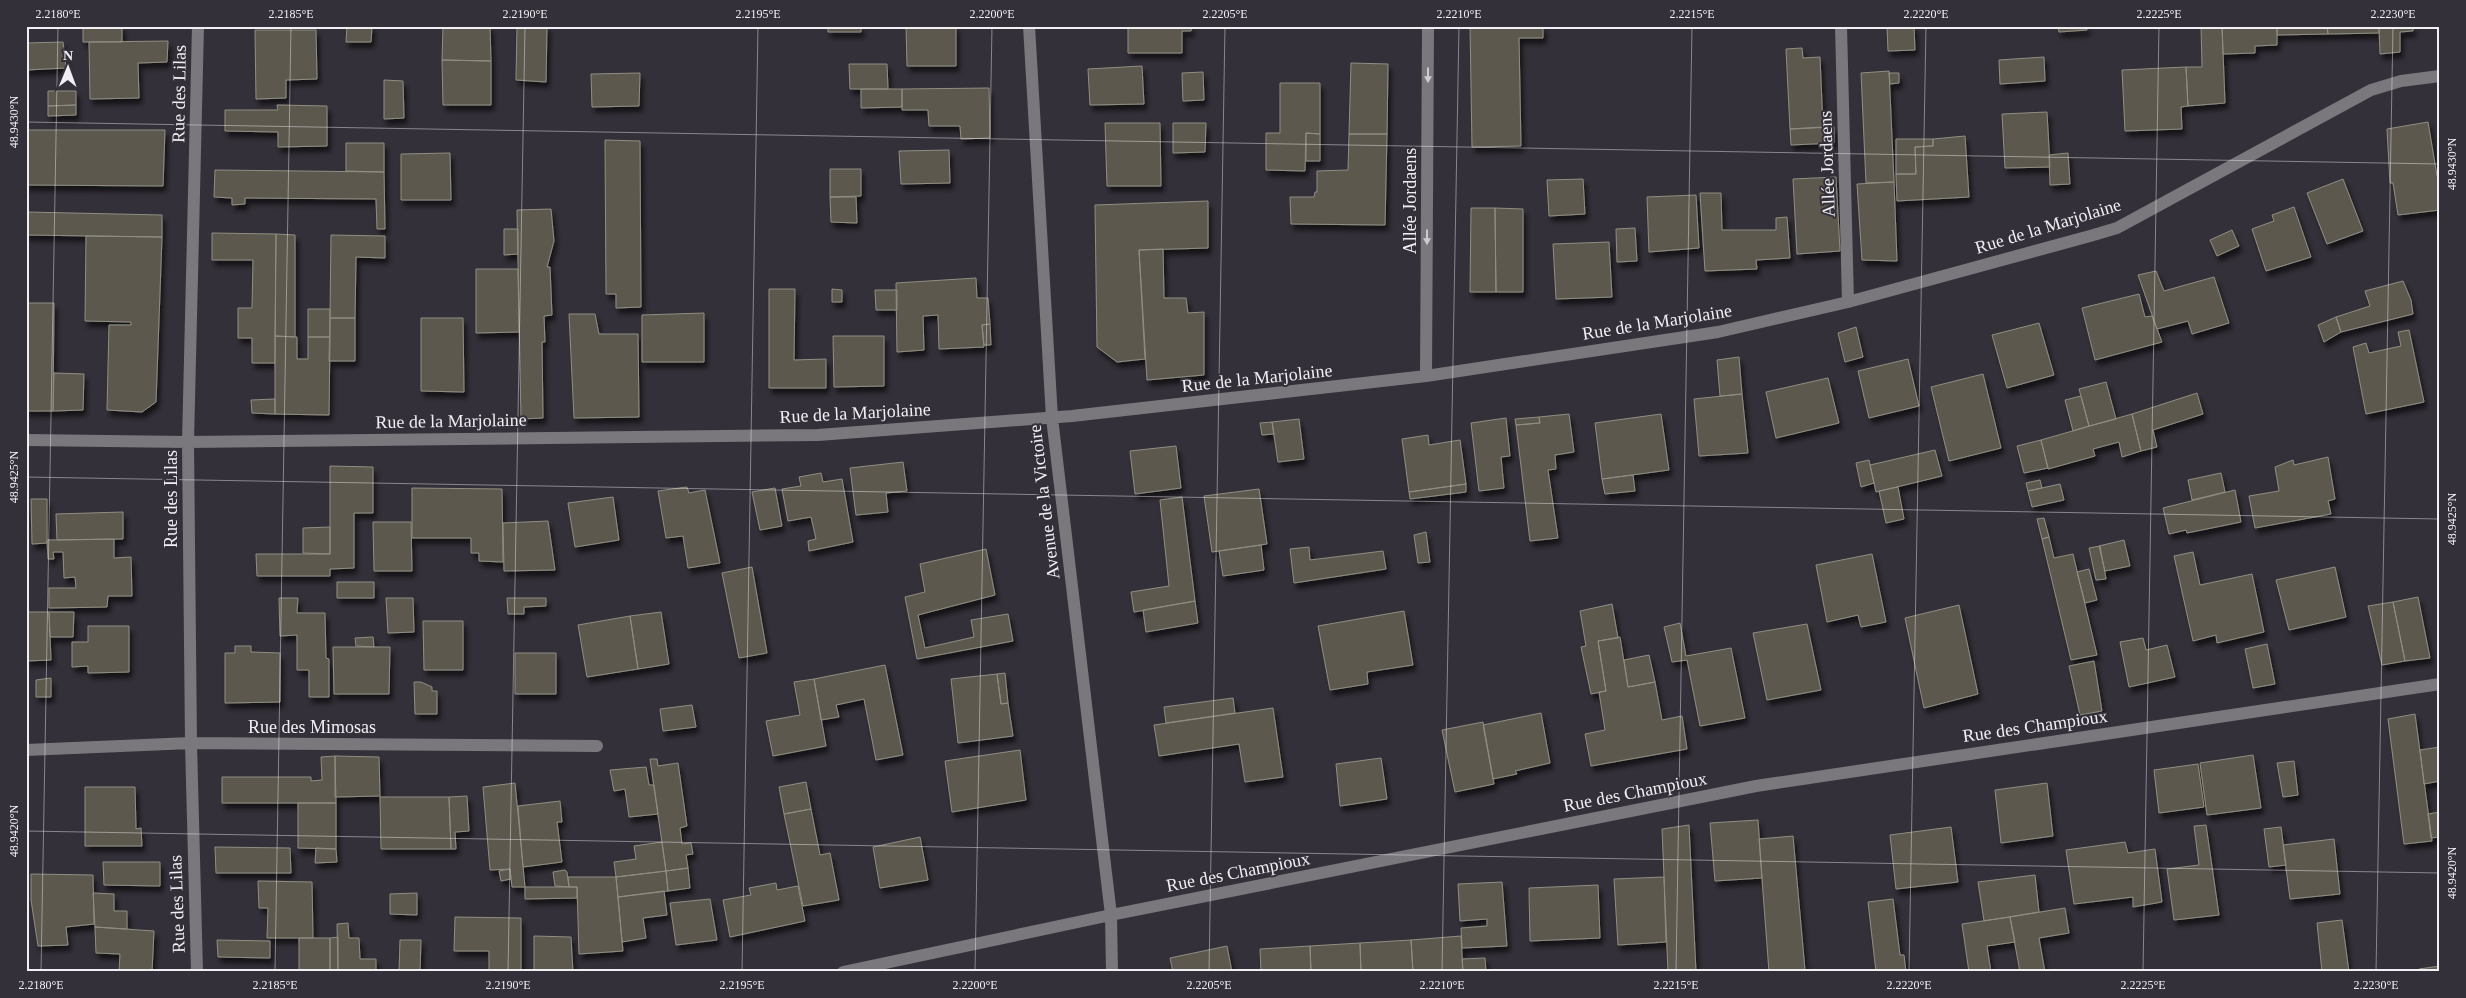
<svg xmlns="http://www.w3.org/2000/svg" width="2466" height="998" font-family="Georgia,serif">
	<defs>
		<filter id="shadow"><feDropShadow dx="3" dy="5.5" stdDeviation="2.5" flood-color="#0009"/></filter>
	</defs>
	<rect width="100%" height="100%" fill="#343039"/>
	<path fill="#5b594e" stroke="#908e82" filter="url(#shadow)" d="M83,26H122V42H83Z
		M347,26H372L371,42H346Z
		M443,26H490L491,61L442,60Z
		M517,26H547L546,82L516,80Z
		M828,26H861V32H828Z
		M906,26H956V66H907Z
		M1128,26H1192L1191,31H1182V53H1128Z
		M1470,26H1543V38H1519L1521,146L1472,147Z
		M1887,26H1914L1915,50L1888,51Z
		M2058,26H2087V30L2059,32Z
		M2201,26H2222L2225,103L2188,106L2186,67H2202Z
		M2222,26H2277V45L2255,46V53L2223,54Z
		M2277,26H2327L2328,34L2277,35Z
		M2327,26H2379V33L2328,34Z
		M2379,26H2413V31L2400,32V52L2380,54Z
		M255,30H316L317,79L286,80V98L256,99Z
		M168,41L167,62L138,63L139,98L90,99L89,42Z
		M63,42L66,68L26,70V43Z
		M1802,48L1803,58L1820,57L1823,127L1790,129L1786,49Z
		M2044,57L2045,81L2000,84L1999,60Z
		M442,60L491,61V105H443Z
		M1351,63L1388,64L1387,134H1349Z
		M849,64H887L888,89H850Z
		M1142,66L1144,104L1090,105L1088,69Z
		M2186,67L2188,106L2181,107L2182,129L2125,131L2122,70Z
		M1889,71L1894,182L1866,183L1861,73Z
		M1203,72L1204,100L1183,101L1182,73Z
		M640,73L639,106L592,107L591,74Z
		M1889,73H1899V83L1890,84Z
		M384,80L403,81L404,118L384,119Z
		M1280,83H1320V134L1306,133L1305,171L1266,170V133H1280Z
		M989,88L990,138L961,139L960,126H929L928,110H902V89Z
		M861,89H902V107L861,108Z
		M48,91H76V105L48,106Z
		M76,105V115L48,116V106Z
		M277,105L327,106V146L278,147V132L225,131V110H278Z
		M2047,112L2050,167L2005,168L2002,114Z
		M2428,122L2437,176L2440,175V210L2398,215L2393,183H2390L2387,129Z
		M1105,123H1160L1161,186H1107Z
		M1173,123H1206L1205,152L1173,153Z
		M1834,127V143L1791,145L1790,129Z
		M26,130H165L163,186L26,185Z
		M1306,133L1320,134V161H1306Z
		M1349,134H1387L1385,225L1291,224L1290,197H1314L1315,192H1317V171L1348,170Z
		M1965,136L1969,197L1897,201L1896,174H1916L1915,147L1933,146V139Z
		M1896,139H1933V146L1915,147L1916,174H1896Z
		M605,140L640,141L641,307L616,308V294H606Z
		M346,143H384V172L346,171Z
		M949,150L950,183L901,184L899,151Z
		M450,153L451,200H401V154Z
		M2068,153L2070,184L2050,185L2049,155Z
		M830,169H861V196L830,197Z
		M215,170L384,172L385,229H377L376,199L245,198V204L232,205V198L214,197Z
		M1836,177L1840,251L1797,254L1793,179Z
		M1583,179L1585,214L1549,216L1547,180Z
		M2343,179L2363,231L2327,244L2307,193Z
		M1894,182L1897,261L1862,260L1857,184Z
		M1700,193H1721L1722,230H1776V218L1787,217L1790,258L1756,260L1757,269L1705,271Z
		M1696,195L1699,248L1649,252L1647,197Z
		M830,197H856L857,223L831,222Z
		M1208,201V248L1139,250L1145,359L1117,362L1097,347L1095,205Z
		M2294,207L2311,257L2266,271L2252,229L2274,221L2272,215Z
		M1471,208H1495L1496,292H1470Z
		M1495,208L1523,209V292H1496Z
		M551,209L554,241L547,267H550L552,315L544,316L545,342H542L543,418L521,419L517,210Z
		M26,212L162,215V237L26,235Z
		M1635,228L1637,261L1617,262L1616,229Z
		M504,229H518V254L504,255Z
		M2232,230L2239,246L2217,256L2210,240Z
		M212,233L276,234L275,363H252V338H238V308H252L253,260H212Z
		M276,234L295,235V337L275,336Z
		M331,235L385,236V258L356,257L355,318H330Z
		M86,236L162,237L156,402L142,412L107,410L109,325H131V322L85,321Z
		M1609,242L1612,297L1556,299L1553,244Z
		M1163,249L1164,298H1186L1188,313L1204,312V375L1147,380L1139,250Z
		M476,269H518L519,332L476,333Z
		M2156,271L2164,291L2214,277L2229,323L2192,334L2188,321L2157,329L2138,275Z
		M976,278L977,298H988L990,324L982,325L984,347L939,349L938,315L923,316L924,350L897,352L896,283Z
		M2403,281L2411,300L2413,314L2341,332L2336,317L2370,306L2365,291Z
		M769,289H795L794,360L826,359V388H769Z
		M832,289L842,290V302H832Z
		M875,290H897V310H876Z
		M2139,294L2145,317L2152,316L2162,342L2095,360L2082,308Z
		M26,303H54L53,411H26Z
		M308,309H330V337H308Z
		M704,313V362H642V315Z
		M569,314H595L599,334H638L639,417L574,418Z
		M2336,317L2341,332L2324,342L2318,325Z
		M330,318H355V361H329Z
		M421,318H463L464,392L421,391Z
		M2039,323L2054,375L2007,388L1992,335Z
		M990,324L991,345H984L982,325Z
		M1856,327L1863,357L1845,362L1838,333Z
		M2409,330L2424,402L2366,414L2353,347L2366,343L2369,353L2401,346L2398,332Z
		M275,336L297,337V359H308V337H330L329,415L275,414Z
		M833,336H884V386L834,387Z
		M1739,357L1742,394L1720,396L1717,360Z
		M1908,359L1919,406L1869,418L1858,371Z
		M54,373L84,374L83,410L53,411Z
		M1983,374L2001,448L1949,461L1931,387Z
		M1828,378L1839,423L1776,438L1766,392Z
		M2106,382L2116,419L2089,426L2079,389Z
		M2197,393L2203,414L2153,430L2157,447L2141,451L2132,414Z
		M1742,394L1748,453L1699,456L1694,399Z
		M2081,396L2089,426L2073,431L2065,400Z
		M275,399V414L252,413L251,400Z
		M1569,414L1574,452L1555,455L1556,469L1548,470L1558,538L1530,541L1516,425L1540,423L1539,417Z
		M1661,414L1669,470L1602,479L1595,423Z
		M2132,414L2141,451L2122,457L2119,442L2093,449L2095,456L2048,469L2041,440Z
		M1539,417L1540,423L1516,425L1515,419Z
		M1506,418L1510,456L1501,457L1504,488L1479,491L1471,423Z
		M1299,419L1304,459L1278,462L1272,422Z
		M1272,422L1274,434L1262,435L1260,423Z
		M1428,435L1429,445L1460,440L1466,484L1409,492L1402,439Z
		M2041,440L2048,468L2024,473L2017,446Z
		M1176,446L1181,488L1135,494L1130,451Z
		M1935,450L1942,476L1876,492L1870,465Z
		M2328,457L2335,499L2328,501L2331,514L2255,528L2249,496L2279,491L2275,467L2293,460L2294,465Z
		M1869,460L1874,483L1861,487L1856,463Z
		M903,462L907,491L886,493L888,512L856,515L850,468Z
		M330,466L373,467V513H354V568L330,569V576H257L256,554H330Z
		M821,473L823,482L842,479L853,542L809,551L808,541L816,539L811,517L788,521L782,489L801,486L799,477Z
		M2221,473L2225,492L2192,500L2188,480Z
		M1633,475L1635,491L1605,494L1602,479Z
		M2040,480L2042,488L2028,491L2026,483Z
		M1466,484V492L1410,499L1409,492Z
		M2060,484L2064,500L2032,507L2028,491Z
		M687,487L689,493L705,490L720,563L688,568L683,536L666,538L658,491Z
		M1898,487L1904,519L1886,523L1879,491Z
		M412,488L502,489L503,562L479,561V553H471V538H412Z
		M775,488L782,526L760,530L752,492Z
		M1259,489L1267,544L1212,552L1204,496Z
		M2235,490L2241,522L2187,533L2186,530L2169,534L2163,508Z
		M613,497L619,540L575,547L568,503Z
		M1182,497L1195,601L1134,612L1131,592L1169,586L1160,500Z
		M31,499H47V543L32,544Z
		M123,512V539L57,540L56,514Z
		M2044,518L2049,537L2042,539L2037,519Z
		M548,521L555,570L504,571L503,523Z
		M373,522H411L412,571H374Z
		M330,527V554L303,553V528Z
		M1426,532L1430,562L1418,563L1414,535Z
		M2049,537L2054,558L2073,554L2097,655L2071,660L2042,539Z
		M114,539V558L131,557L132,596H108L107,607L49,608V588H76L75,577L64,578L63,552H53L54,559H48L47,540Z
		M2124,540L2130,566L2105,571L2099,546Z
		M1261,545L1264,570L1223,576L1219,551Z
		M2100,546L2106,579L2096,580L2089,548Z
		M1309,547L1310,560L1383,551L1386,569L1294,583L1290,549Z
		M986,549L995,595L918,615L925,648L974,637L971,620L1008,614L1013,641L917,659L905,597L925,592L920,564Z
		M2193,552L2200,585L2252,574L2264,632L2217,643L2216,635L2193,641L2174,556Z
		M1872,554L1886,622L1861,627L1858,615L1827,622L1816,565Z
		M752,567L767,653L739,658L722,573Z
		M2335,567L2346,617L2289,630L2276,580Z
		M2089,569L2097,600L2085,603L2077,572Z
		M337,582H374V598H337Z
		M2418,597L2430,658L2405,661L2393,602Z
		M279,598H298L297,613H325L326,658L329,659V697H309V670H297V635L280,636Z
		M386,598H413L414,632L388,633Z
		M507,598H546V606L524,607V614H508Z
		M1195,601L1198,623L1146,632L1143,610Z
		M2393,602L2405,661L2382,665L2368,606Z
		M1612,604L1618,638L1598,641L1606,691L1591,694L1581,647L1586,646L1580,611Z
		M1959,605L1978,694L1924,708L1905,618Z
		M1404,611L1413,665L1367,672L1368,684L1330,690L1318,626Z
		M26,612H49L51,660L26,661Z
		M49,612H74L73,637H50Z
		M661,612L669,664L638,669L630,616Z
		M630,616L638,669L587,677L578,625Z
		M423,621H463V670H424Z
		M1680,623L1686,656L1731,648L1745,718L1700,726L1687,660L1672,662L1664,627Z
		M1807,624L1821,690L1767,700L1753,633Z
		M88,626H129V672L88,673V666L72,667V642H88Z
		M373,637L374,647L356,646L355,638Z
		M1620,637L1628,687L1655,682L1662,720L1682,716L1687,749L1591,766L1585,734L1605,730L1599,692L1606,691L1598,641Z
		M2143,638L2146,650L2167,645L2175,677L2129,687L2120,642Z
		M2267,644L2275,684L2253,688L2245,649Z
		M235,646H251V652L280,653V702L225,703V653H235Z
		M333,647H390L389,694H334Z
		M515,653H556V694H515Z
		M1649,655L1655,682L1628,687L1624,660Z
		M2094,661L2102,711L2080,715L2069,666Z
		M885,665L903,755L876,760L864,699L836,705L839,717L821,720L814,679Z
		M1005,673L1008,703L1001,704L997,674Z
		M997,674L1001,704L1008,703L1013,736L958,743L951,679Z
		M51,678V697H36V680Z
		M814,679L826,746L773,756L766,721L800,715L794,682Z
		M414,682H421L432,687V691H437V714H415Z
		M1233,698L1235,713L1166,723L1164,707Z
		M692,705L696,727L663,731L660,709Z
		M1273,708L1283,777L1245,782L1239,744L1159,756L1154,725Z
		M1541,713L1550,763L1515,771L1517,774L1493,779L1483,725Z
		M2415,714L2432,841L2404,844L2388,719Z
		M1483,722L1494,784L1455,792L1442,730Z
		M2440,747V781L2424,784L2420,750Z
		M1020,750L1026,800L952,812L945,761Z
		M2253,755L2261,808L2207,815L2200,763Z
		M335,756L336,803H222V777H311V781L322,780L321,757Z
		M335,756L379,757L380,796L335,797Z
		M1381,758L1387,799L1340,806L1336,764Z
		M650,759H657L658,766L678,763L687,826L680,828L682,844L691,843L693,854L686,855L688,868L666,871Z
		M2294,761L2298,795L2283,797L2277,763Z
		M2198,764L2204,807L2159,813L2154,770Z
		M646,767L649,785H654L658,814L629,817L625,789L614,791L610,770Z
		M806,782L811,809L784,814L779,787Z
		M515,783L525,887H512L510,869L490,870L483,787Z
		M2047,783L2053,836L2001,843L1995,790Z
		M85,787H135L136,829L141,828L142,846H85Z
		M467,796L469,831L455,832L456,849H451L449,797Z
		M380,797H449L451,849H381Z
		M560,801L562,822H557L562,862L523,867L518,806Z
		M298,803H336V849L298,848Z
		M811,809L820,855L830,853L839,900L803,906L784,814Z
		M2440,812V837L2431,838L2428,814Z
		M1758,820L1762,878L1715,881L1710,823Z
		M1689,825L1696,972H1668L1662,829Z
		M2206,825L2219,915L2174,920L2167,869L2199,865L2194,826Z
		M1951,827L1958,882L1896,889L1890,835Z
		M2281,827L2286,865L2269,867L2264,829Z
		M1793,836L1805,970L1769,972L1759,839Z
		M920,837L928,880L880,888L873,847Z
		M2334,839L2340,894L2290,899L2283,845Z
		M662,842L666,871L616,877L614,862L636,859L634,846Z
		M2125,842L2128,853L2155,849L2162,902L2133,907V897L2074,904L2066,850Z
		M215,847L290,848L291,873H216Z
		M316,848L336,849L337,862L315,863Z
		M103,862H160V886L104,885Z
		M688,868L690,888L668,891L666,871Z
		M510,869L511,879L501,881L499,871Z
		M565,870L567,872L569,887L555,886L553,872Z
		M666,871L668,891L618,897L616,877Z
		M31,874L93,875L94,924L66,927L68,945L38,946L31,900Z
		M2035,875L2039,912L1984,921L1978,882Z
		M568,877H616L623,951L579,954L577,887H569Z
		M1664,877L1666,942L1618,945L1614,879Z
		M258,881L312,882L313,938H267L268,908H259Z
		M1502,882L1507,946L1462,948L1461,928L1487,926V919L1460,921L1458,884Z
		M776,883L777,890L798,886L805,921L730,937L723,900L751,895L749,888Z
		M1598,885L1600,938L1530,941L1529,888Z
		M525,887H577V898L525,899Z
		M664,891L667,915L643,918L646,938L622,942L618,897Z
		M93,893L114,894V911H127V929L95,927Z
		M417,893V915L390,914V894Z
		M710,899L717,940L676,945L670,903Z
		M1893,899L1900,955H1904L1906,972H1876L1868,902Z
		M2065,908L2069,933L2039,938L2045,972H2020L2010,917Z
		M455,917L521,918V972H489V951H454Z
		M2010,917L2015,942L1987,946L1991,972H1969L1962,924Z
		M2342,920L2349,972H2322L2317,923Z
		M348,923L349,938H359L360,959H376V972H338L337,924Z
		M95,927L154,931L152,972H119L120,954L96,953Z
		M534,936L571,937L573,972H534Z
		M1461,936L1463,972H1413L1411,940Z
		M338,937V972H330V938Z
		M299,938H330V972H299Z
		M217,940L270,941V958L218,957Z
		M400,940H421L420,972H399Z
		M1411,940L1413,972H1361L1360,943Z
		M1360,943L1361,972H1311L1310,946Z
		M1227,946L1232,972H1173L1170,958Z
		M1310,946L1311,972H1261L1260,949Z
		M1485,958L1486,972H1463L1462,959Z
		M2440,966V972H2419V969Z"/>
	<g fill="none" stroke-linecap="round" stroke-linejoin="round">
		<path stroke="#7a787c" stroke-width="12" d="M1029,26L1052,418L1111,915L1112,972
			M1841,26L1848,302
			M1426,376L1428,26
			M26,440L188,442L818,435L1072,416L1426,376L1718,332L1848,302L2090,236L2117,228L2371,90L2401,81L2440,76
			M26,750L191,743L597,746
			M197,972L191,743L188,442L198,26
			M843,972L1111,915L1756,786L2440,684"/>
	</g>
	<defs><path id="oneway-solid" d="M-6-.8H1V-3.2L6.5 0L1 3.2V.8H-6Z" transform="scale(1.25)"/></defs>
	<g fill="#cdcbd0">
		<use href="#oneway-solid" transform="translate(1428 75) rotate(90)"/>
		<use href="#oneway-solid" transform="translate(1427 237) rotate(90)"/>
	</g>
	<path fill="none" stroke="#f1eef4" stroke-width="1" stroke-opacity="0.45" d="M26,122L2440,164M26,477L2440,519M26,831L2440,873M41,972L58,26M275,972L291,26M508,972L525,26M742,972L758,26M975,972L992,26M1209,972L1225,26M1442,972L1459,26M1676,972L1692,26M1909,972L1926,26M2143,972L2159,26M2376,972L2393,26"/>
	<g text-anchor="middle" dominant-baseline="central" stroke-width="4" stroke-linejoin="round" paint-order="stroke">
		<g font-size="18" fill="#f1eef4" stroke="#343039">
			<text transform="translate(179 94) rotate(-89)">Rue des Lilas</text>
			<text transform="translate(1827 164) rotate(-92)">Allée Jordaens</text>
			<text transform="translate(1410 201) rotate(-90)">Allée Jordaens</text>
			<text transform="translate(2048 226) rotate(-17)">Rue de la Marjolaine</text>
			<text transform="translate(1657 322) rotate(-9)">Rue de la Marjolaine</text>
			<text transform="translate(1257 378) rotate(-6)">Rue de la Marjolaine</text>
			<text transform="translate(855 413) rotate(-3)">Rue de la Marjolaine</text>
			<text transform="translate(451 421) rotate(-1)">Rue de la Marjolaine</text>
			<text transform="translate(171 499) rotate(-90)">Rue des Lilas</text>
			<text transform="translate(1044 502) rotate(-97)">Avenue de la Victoire</text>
			<text transform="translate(2035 726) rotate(-8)">Rue des Champioux</text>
			<text x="312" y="727">Rue des Mimosas</text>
			<text transform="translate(1635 792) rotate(-11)">Rue des Champioux</text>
			<text transform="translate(1238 872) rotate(-11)">Rue des Champioux</text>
			<text transform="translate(177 904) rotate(-92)">Rue des Lilas</text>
		</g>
	</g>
	<rect width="2466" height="998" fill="none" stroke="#343039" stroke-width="55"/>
	<g transform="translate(68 68) rotate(1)" stroke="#343039" stroke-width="4" paint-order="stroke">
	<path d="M0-4L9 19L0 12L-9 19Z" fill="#f1eef4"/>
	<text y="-8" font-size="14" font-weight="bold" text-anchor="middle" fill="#f1eef4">N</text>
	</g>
	<rect x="28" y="28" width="2410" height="942" fill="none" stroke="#f1eef4" stroke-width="2"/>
	<g font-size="12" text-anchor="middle" fill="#f1eef4">
		<text x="58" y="18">2.2180°E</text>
		<text x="291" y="18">2.2185°E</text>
		<text x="525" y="18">2.2190°E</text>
		<text x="758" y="18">2.2195°E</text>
		<text x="992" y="18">2.2200°E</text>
		<text x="1225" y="18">2.2205°E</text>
		<text x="1459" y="18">2.2210°E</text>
		<text x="1692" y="18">2.2215°E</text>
		<text x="1926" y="18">2.2220°E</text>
		<text x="2159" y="18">2.2225°E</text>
		<text x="2393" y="18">2.2230°E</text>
		<text transform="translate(14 122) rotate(-90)" y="4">48.9430°N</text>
		<text transform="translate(2452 164) rotate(-90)" y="4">48.9430°N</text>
		<text transform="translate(14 477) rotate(-90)" y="4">48.9425°N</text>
		<text transform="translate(2452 519) rotate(-90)" y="4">48.9425°N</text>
		<text transform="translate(14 831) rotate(-90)" y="4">48.9420°N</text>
		<text transform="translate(2452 873) rotate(-90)" y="4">48.9420°N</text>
		<text x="41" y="989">2.2180°E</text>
		<text x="275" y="989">2.2185°E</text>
		<text x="508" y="989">2.2190°E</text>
		<text x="742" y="989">2.2195°E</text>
		<text x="975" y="989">2.2200°E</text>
		<text x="1209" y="989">2.2205°E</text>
		<text x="1442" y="989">2.2210°E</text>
		<text x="1676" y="989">2.2215°E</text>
		<text x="1909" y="989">2.2220°E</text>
		<text x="2143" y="989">2.2225°E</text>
		<text x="2376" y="989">2.2230°E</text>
	</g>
</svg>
